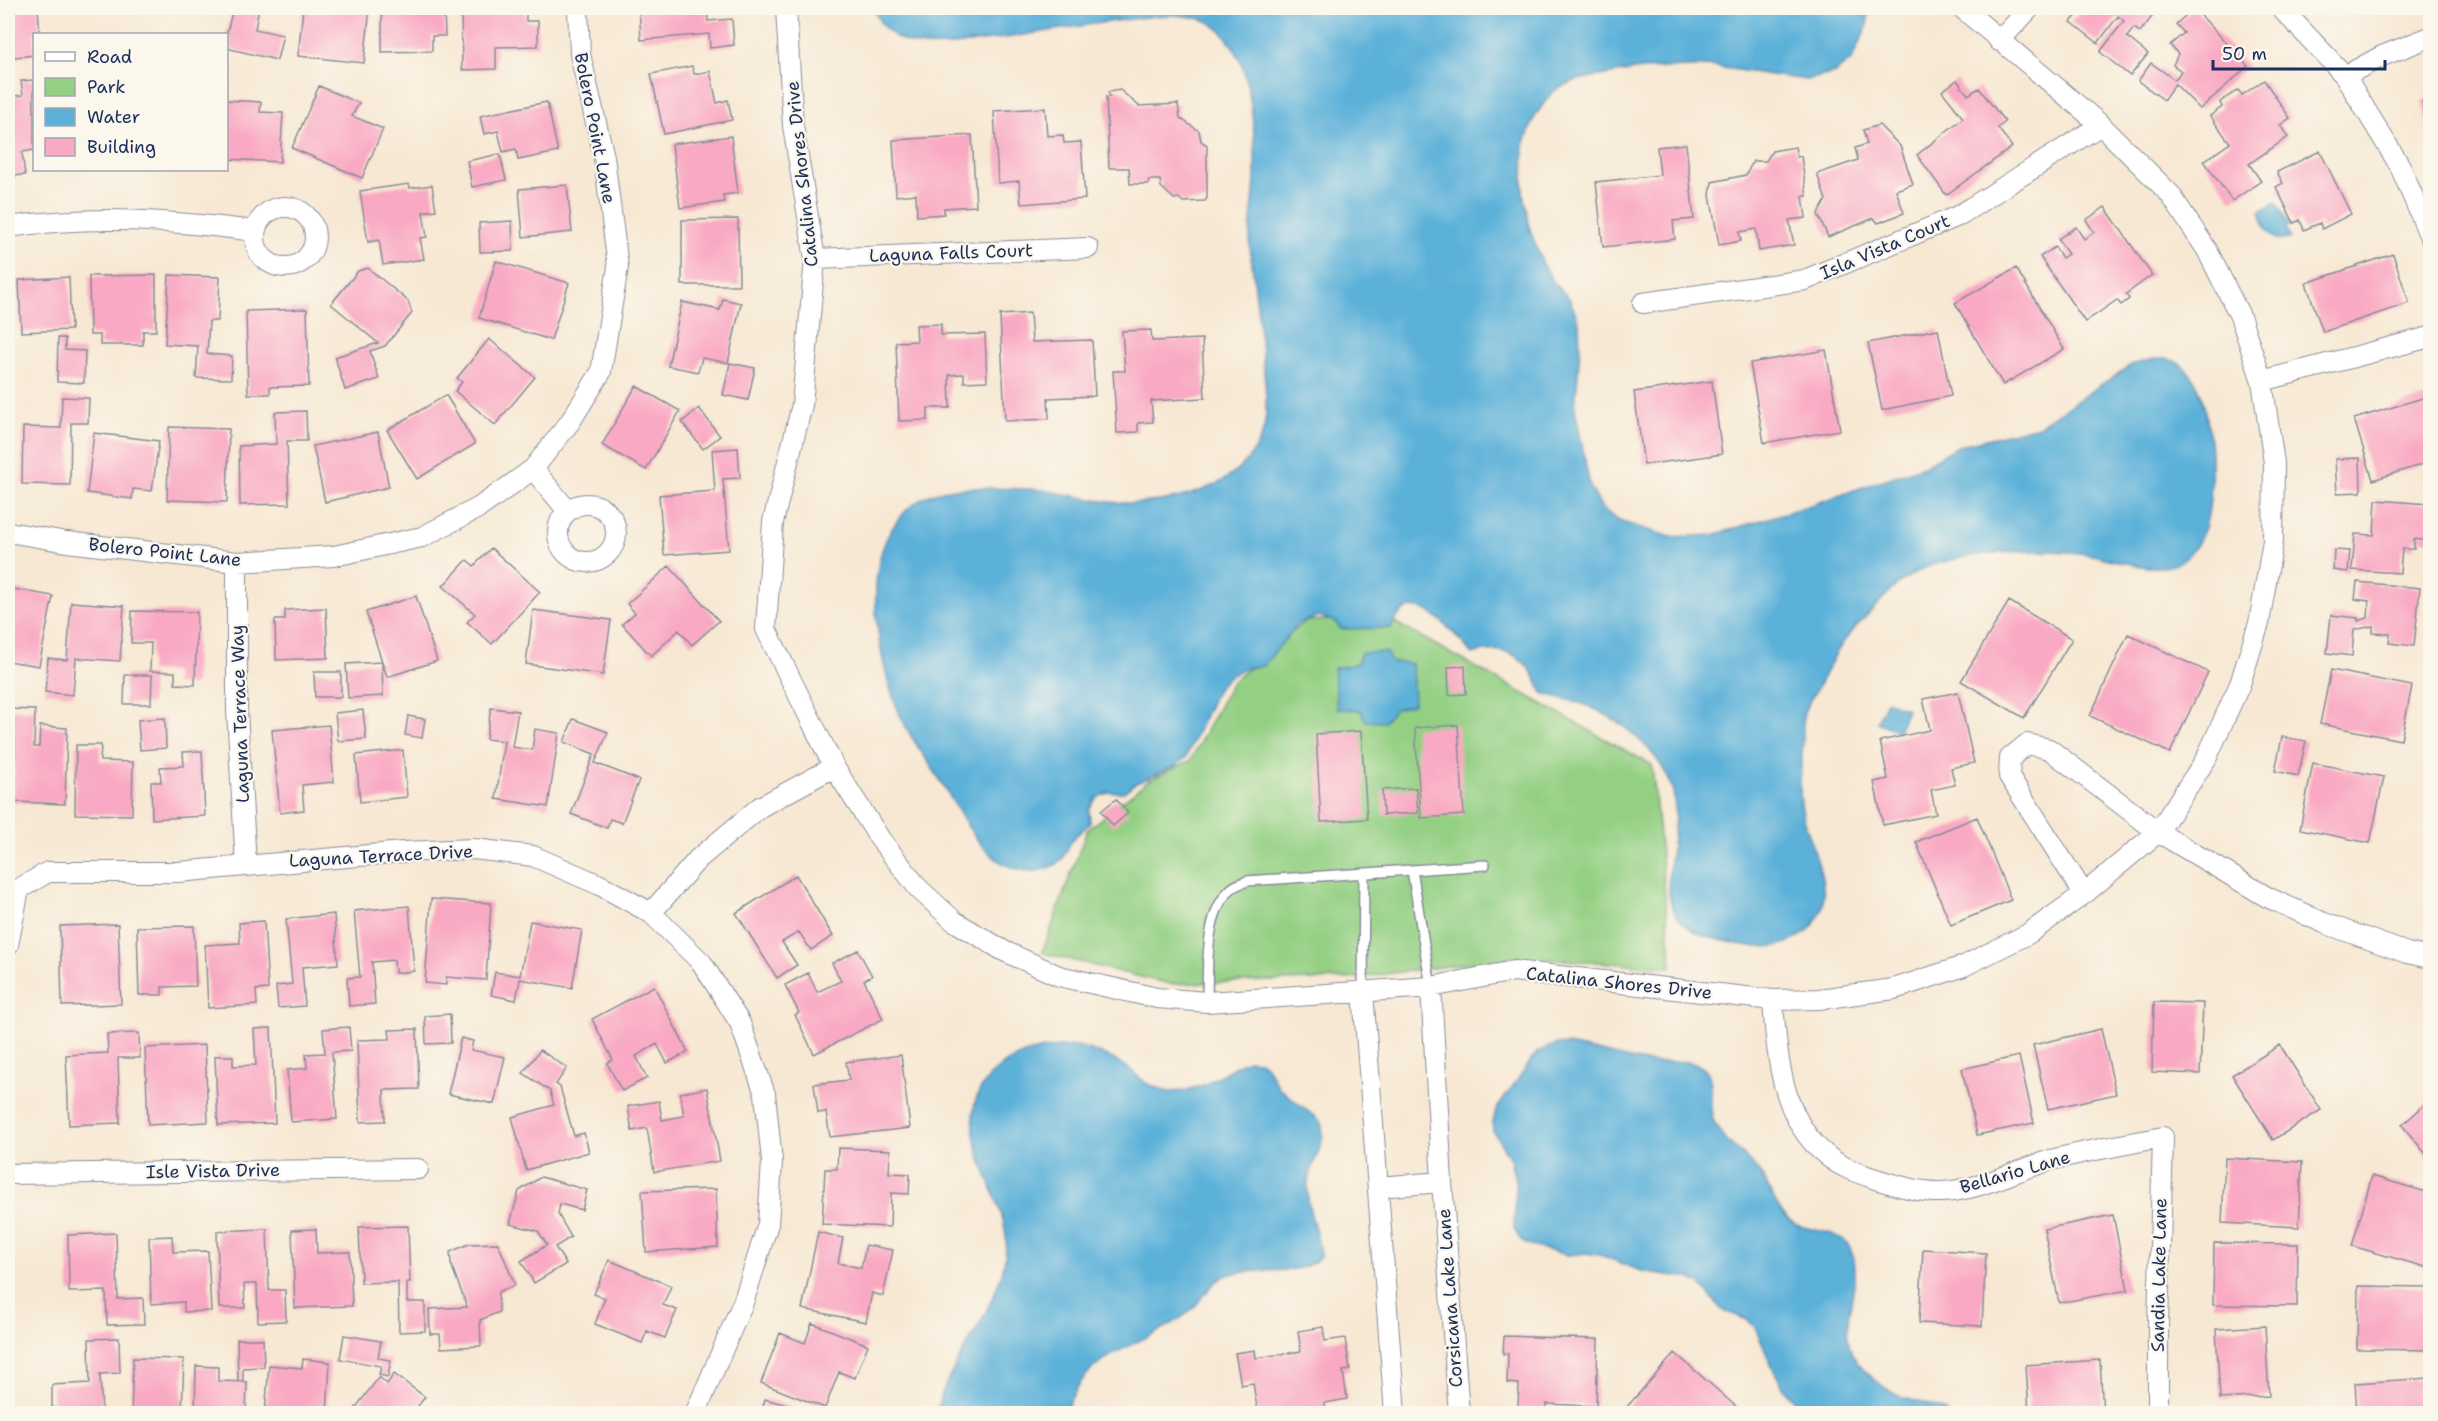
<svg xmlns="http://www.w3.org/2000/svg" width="2438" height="1421" font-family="'Shantell Sans',sans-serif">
	<rect width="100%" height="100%" fill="#fbf7ec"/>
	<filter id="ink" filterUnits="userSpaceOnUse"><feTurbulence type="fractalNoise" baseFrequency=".0167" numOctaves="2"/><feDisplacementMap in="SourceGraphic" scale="12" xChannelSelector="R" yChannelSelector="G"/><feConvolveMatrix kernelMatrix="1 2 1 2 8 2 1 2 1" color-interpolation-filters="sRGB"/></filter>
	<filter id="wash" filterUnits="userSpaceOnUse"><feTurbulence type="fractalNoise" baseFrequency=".008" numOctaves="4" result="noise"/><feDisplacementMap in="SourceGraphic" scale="24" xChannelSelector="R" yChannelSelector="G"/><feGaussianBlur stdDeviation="1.35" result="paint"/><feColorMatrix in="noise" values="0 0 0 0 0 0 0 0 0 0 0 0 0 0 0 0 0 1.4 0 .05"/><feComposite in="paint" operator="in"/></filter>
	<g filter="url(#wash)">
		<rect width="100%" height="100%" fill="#f7e8d3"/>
		<path fill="#94d084" stroke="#588071" stroke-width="1.5" d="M1387,618L1652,765L1672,967L1518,957L1346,979L1170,984L1042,953L1087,830L1149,780L1190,761L1232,682L1306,621Z"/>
		<path fill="#5cb1d9" stroke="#3c709c" stroke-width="1.5" d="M873,8H1870L1866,29L1852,59L1835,73L1806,80L1710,66L1640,69L1576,80L1552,92L1535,116L1524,145L1523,193L1530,230L1543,264L1554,283L1569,298L1579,322L1580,349L1575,408L1590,487L1602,508L1619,521L1671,537L1713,535L1814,504L1924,466L1958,446L2039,426L2131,365C2148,359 2169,354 2184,367C2215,394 2216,490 2205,527C2201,540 2192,553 2181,561C2158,577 2113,558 2086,554C2044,548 1952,551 1915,573C1898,582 1886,595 1873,609C1864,619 1853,629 1845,640C1834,654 1826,673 1817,688C1813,696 1806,705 1804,713C1802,721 1803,732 1803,741C1802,761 1798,783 1801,803C1805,844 1847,900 1805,933C1791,944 1777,947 1760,947C1743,946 1728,942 1712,938C1635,918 1687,841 1672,788C1660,750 1618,717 1583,704C1570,700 1556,697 1542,693C1529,658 1509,643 1472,654C1453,632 1412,578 1391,628L1341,629L1335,622L1319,616L1298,624L1263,666L1244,668L1228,677L1217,689L1186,757L1177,765L1134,784L1124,792H1109L1096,798L1089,810L1090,823C1085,828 1079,832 1074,838C1062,853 1068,864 1041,870C1026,873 1007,868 995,858C972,839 957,808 942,783C926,758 905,731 895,703C879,657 865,584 887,538C910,491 945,486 992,488C1008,489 1025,488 1041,490C1067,494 1094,501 1121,503C1155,504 1186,499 1216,484C1238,474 1258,452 1264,428C1269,406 1264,374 1262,352C1258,318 1255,283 1250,249C1249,225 1254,201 1255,177C1256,143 1252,81 1236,52C1229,39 1218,25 1204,20C1178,11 1150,17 1123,20C1073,26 1024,36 975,42C952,46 920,51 898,38C886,32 878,20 873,8Z
			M2276,202L2290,225L2286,228L2290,238C2270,246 2264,226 2260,211Z
			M1386,652L1391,662L1412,664L1414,704L1395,709L1384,722L1366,721L1360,710L1337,709L1334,668L1357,664L1361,653Z
			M1886,701L1907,709L1898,731L1877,722Z
			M1557,1044C1587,1046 1616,1058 1646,1062C1663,1065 1684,1057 1700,1066C1718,1076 1708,1100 1712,1116C1720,1144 1747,1152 1761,1175C1771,1189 1774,1205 1787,1218C1802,1234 1835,1226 1848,1245C1872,1283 1824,1332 1864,1370C1873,1379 1890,1392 1901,1397C1917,1403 1934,1403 1948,1413H1805L1785,1390L1773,1369L1755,1327L1747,1320L1721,1309L1700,1283L1689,1278L1641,1271L1603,1256L1586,1253L1568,1255L1535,1247L1524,1243L1518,1236L1514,1228L1516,1184L1510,1159L1493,1131V1122L1496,1110L1537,1052Z
			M1078,1046L1105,1055L1127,1067L1146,1083L1168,1092L1185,1091L1206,1084L1239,1064L1248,1060L1260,1061L1267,1067L1280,1089L1320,1121C1330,1142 1310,1162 1308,1183C1305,1212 1320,1232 1320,1257C1300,1279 1256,1265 1228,1275C1212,1280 1204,1298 1192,1309C1165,1334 1125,1343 1097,1365C1081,1377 1073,1395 1064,1413H937C939,1394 950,1376 959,1359C976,1330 994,1302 1003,1269C1006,1254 1008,1239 1004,1224C993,1176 949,1121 990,1076C1014,1051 1046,1047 1078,1046Z"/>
		<g id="blocks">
			<path fill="#f9a9c3" d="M8,8H38L40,34H34V55L8,58Z
				M233,8H259L255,29L283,35L277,60L226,48V36Z
				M303,8H370L364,63L298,56Z
				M382,8H444L445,36H432V51L382,52Z
				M461,8H526V21H538V46L496,47V69L462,70Z
				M639,8H707L708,21L732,19L734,45L710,48L709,34L641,40Z
				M2083,8H2159L2140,32L2134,28L2127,37L2148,54L2130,76L2100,52L2124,21L2118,16L2098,43L2071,22Z
				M2194,8L2248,66L2200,109L2175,84L2164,100L2138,81L2151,63L2175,80L2181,71L2173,65L2178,54L2170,45L2184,33L2176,24Z
				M692,66L694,74L710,71L717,103L728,100L732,120L664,134L651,74Z
				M34,80V150L22,152L25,175L8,176V97L23,95L21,81Z
				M1957,80L1968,95L1979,88L2005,122L1998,128L2012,147L1946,195L1917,155L1963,118L1942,91Z
				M2264,80L2290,118L2280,125L2288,137L2249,164L2261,181L2232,201L2204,161L2230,143L2210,116L2222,107L2220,102L2238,90L2242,95Z
				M319,86L359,103L352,116L383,129L362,178L292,148Z
				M1120,90L1139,106L1178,104L1180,118L1199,131L1201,141L1207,145V198L1205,201L1183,202L1179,198L1174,199L1161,187L1160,180H1149L1148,184H1130L1129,168H1109L1106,97H1110L1108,92Z
				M2430,99V134L2422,101Z
				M226,100L261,102L260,112L283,113L280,162L226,159Z
				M547,102L558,152L518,160L516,149L503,152L498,131L484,134L480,116Z
				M1045,108L1047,136L1063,135L1064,143L1081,142L1085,199L1021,204L1019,181L998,183L994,111Z
				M1879,125L1900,146L1913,184L1896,190L1904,213L1878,223L1874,218L1828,237L1818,214L1826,200L1817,174L1858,160L1855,148L1867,144L1863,130Z
				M972,135L976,206L944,208V214L917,216L916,194L896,196L893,140Z
				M731,136L738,193L723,195L724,202L680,208L672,144Z
				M1686,144L1694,219L1673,221L1675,239L1603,247L1596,182L1660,175L1657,147Z
				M1795,147L1797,157L1801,156L1807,196H1803L1806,218L1789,220L1794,245L1759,251L1756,229L1739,232L1741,241L1719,245L1710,195L1712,182L1746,175L1753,161H1766L1772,151Z
				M2320,151L2351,214L2322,229L2320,223L2304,230L2300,220L2294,223L2276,187L2283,183L2277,172Z
				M500,154L506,180L472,187L467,161Z
				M409,184L410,188L432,185L436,210L423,212L427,237L420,238L424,259L383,265L379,240L368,242L360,191Z
				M567,185L572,232L523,237L519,189Z
				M2105,207L2152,275L2126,294L2129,299L2121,305L2117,300L2085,322L2040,257L2055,247L2062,258L2068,254L2058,239L2076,227L2084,239L2094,232L2086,220Z
				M738,219L739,285H682V220Z
				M512,221L513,251L480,252L479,223Z
				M2393,254L2409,303L2323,332L2306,283Z
				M496,261L569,283L551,340L479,318Z
				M368,268L408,301L412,313L385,346L370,351L379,379L345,390L335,357L378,343L331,304L358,271Z
				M2016,268L2064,349L2003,385L1955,303Z
				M156,275V331H143V345H100V335H90L89,276Z
				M169,275L220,277L218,321H209L207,354L232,356L231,379L196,378L198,346L165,344Z
				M69,277L71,330L21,332L19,280Z
				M723,299L741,303L728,363L702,358L698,372L668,366L682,302L720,310Z
				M307,309L309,386L270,387V394H248L246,311Z
				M1030,313L1032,342L1092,340L1095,396L1048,398L1049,419L1005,421L1000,315Z
				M941,324V335L985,334L987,381L964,382V374L949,375L950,408H928V420L899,421L896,342L917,341L916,325Z
				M1938,329L1951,396L1882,410L1868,343Z
				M1151,330L1152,341L1202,339L1205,398L1151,401L1153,422L1138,423V432L1117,433L1113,371H1125L1122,331Z
				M58,338H65V350L85,351L84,383L57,382Z
				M489,339L535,377L495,425L455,391L462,382L457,378Z
				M1826,350L1840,430L1764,443L1750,363Z
				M730,363L755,368L748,400L723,395Z
				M1712,381L1722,454L1644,465L1634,392Z
				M636,386L680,411L646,470L602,445Z
				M446,395L475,444L417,479L387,430Z
				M2429,396L2430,402V462L2373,480L2354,419Z
				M62,397L89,398L88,423H71L70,485L22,484L23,427L61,428Z
				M699,408L720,436L703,449L682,422Z
				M306,411L307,441H287L289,504L240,505L239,446L276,444L275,412Z
				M169,427L229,429L227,502L167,500Z
				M378,432L389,487L325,502L313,446Z
				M94,433L159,441L152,491L133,489L132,499L87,493Z
				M738,448L740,478L723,479L729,550L664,555L659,495L715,491L712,450Z
				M2360,458L2361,492L2337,493L2335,459Z
				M2376,500L2430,504V541L2414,539V549H2402L2400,573L2352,570L2355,534L2374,535Z
				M491,548L540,592L492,644L467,622L475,614L443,586L467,560L474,566Z
				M2334,550L2350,551L2348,572L2333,570Z
				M669,566L719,621L692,645L679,630L651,656L622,624L635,613L627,604Z
				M2357,582L2420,588L2414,646L2389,643L2390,634L2373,633V626L2354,630L2352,656L2327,653L2331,615L2358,618V621L2368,618L2369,601L2355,599Z
				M8,588L53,596L39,666L8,661Z
				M416,596L437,661L387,677L366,612Z
				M2009,601L2072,639L2024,718L1961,681Z
				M71,602L124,606L120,661L76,658L73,695L45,692L48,658L67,660Z
				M326,608L328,658L276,660L275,620H285V610Z
				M533,610L611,620L603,675L526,664Z
				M132,611L197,612L195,685L175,684V672L150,671L151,643H131Z
				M2128,634L2208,672L2170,753L2090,716Z
				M382,662L383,696L348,698L346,664Z
				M1465,666L1466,694L1449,695L1448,667Z
				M2331,670L2412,686L2401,740L2320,724Z
				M314,672H341V697H315Z
				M125,675H152L151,704H124Z
				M1958,692L1974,763L1951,768L1955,785L1931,790L1936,814L1883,825L1874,782L1888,779L1880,741L1930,730L1923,699Z
				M491,708L518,711L512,747L532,750L535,729L559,733L548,807L496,799L504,741L486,739Z
				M8,709L35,710L34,747H39L40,726L67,728L65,804L13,802L15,739H8Z
				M363,710L366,739L338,741L335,713Z
				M408,716L425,719L422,738L405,735Z
				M165,718L166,748L140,750L138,720Z
				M573,719L608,732L595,763L639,780L622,823L610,819L607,828L571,814L594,754L564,742Z
				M329,725L334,782L302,785L304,810L280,813L272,730Z
				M1458,725L1464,815L1421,818L1415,728Z
				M1361,731L1367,819L1321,822L1316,734Z
				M2282,737L2306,741L2298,776L2275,771Z
				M76,745H101L100,761L133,762L132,815L75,814Z
				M403,750L407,797L360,802L356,755Z
				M202,751L205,816L152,819L151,782H161L160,767L184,766L183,752Z
				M2313,763L2384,777L2370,843L2300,829Z
				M1416,788L1418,813L1383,815L1382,790Z
				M1116,799L1128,813L1113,826L1101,811Z
				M1977,817L2011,900L1951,925L1916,842Z
				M796,875L833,936L811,950L799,932L782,942L797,965L777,978L736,913Z
				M431,899L491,903L486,980L446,977V985L425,983Z
				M409,906L414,971L395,973L394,960L372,962L375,1004L349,1006L347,978L360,977L354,911Z
				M334,914L338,964L302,967L305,1006L278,1008L276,986L292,984L286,919Z
				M264,921L268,989L256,990L257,1005L208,1008L205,945L240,943L239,923Z
				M530,921L582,930L572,988L520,979L516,1000L491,995L495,972L520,976Z
				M118,924L121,1004L62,1006L60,926Z
				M194,926L196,986L162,987V995H139L137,927Z
				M858,950L872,976L864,980L883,1019L814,1054L795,1015L799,1013L785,985L808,973L817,992L841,981L832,963Z
				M654,986L688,1052L667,1063L657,1044L636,1056L647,1078L622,1091L607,1063L613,1060L592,1019Z
				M2154,1002L2203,1003L2200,1074L2152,1072Z
				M450,1014L451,1043L426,1044L425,1016Z
				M349,1027L351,1051L332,1052L337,1119L291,1122L287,1070L307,1068L306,1054L325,1053L323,1029Z
				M271,1028L275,1123L218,1125L215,1056H233V1066L256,1065L254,1029Z
				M417,1029L419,1089L384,1090L385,1121L360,1122L357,1040L390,1039L389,1030Z
				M2101,1029L2116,1094L2048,1109L2033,1045Z
				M139,1033L140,1058H118L120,1123L69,1125L66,1055L108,1053L107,1034Z
				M461,1038L473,1041L471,1050L505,1057L494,1104L448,1094Z
				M205,1045L208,1122L148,1125L145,1048Z
				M2280,1045L2321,1110L2273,1140L2232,1075Z
				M540,1050L567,1068L556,1084L560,1087L574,1136L584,1133L589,1152L526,1170L512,1117L554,1105L550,1091L523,1073Z
				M901,1055L910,1128L830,1137L826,1112L818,1113L814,1084L849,1080L846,1062Z
				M2019,1056L2034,1123L1977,1135L1962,1069Z
				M707,1088L720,1161L654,1172L647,1128L632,1131L628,1106L659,1101L662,1120L684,1116L680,1093Z
				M2430,1100V1159L2402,1125Z
				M838,1148L890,1150L889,1173L910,1174L909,1194L891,1193L890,1227L822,1224L825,1169H837Z
				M2225,1158L2302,1162L2299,1227L2222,1223Z
				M2372,1176L2430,1193L2429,1268L2352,1246Z
				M541,1177L587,1190L582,1210L560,1204L558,1214L571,1237L555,1247L566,1264L534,1283L521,1261L547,1245L538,1231L510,1224L519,1191Z
				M716,1189L718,1247L646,1252L642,1191Z
				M2113,1215L2128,1290L2059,1303L2044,1229Z
				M408,1226L410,1282H407V1302H425V1331L399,1332L398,1282L361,1283L359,1227Z
				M267,1229L269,1290H285L286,1321L258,1322L257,1284H244L245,1308H219L217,1231Z
				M316,1229L317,1253L350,1252L352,1306L295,1308L292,1230Z
				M818,1232L843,1238L838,1263L861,1268L866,1245L893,1250L883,1296L872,1293L866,1322L802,1309Z
				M116,1233L118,1299L143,1298L144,1324L107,1325L106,1291L69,1292L68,1235Z
				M172,1236L173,1252L208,1251L211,1311L184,1312V1302L151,1304L149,1237Z
				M498,1243L515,1285L498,1292L499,1312L480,1320L481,1346L441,1348L440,1334H430L429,1309L467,1307L451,1264L450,1252L469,1244Z
				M2214,1243L2298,1244L2297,1306L2213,1305Z
				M1923,1249L1986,1253L1982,1326L1919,1323Z
				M609,1260L671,1286L663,1305L677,1310L665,1338L647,1331L642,1343L595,1324L605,1298L594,1294Z
				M2358,1286L2430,1287V1350L2357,1349Z
				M812,1323L868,1345L855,1378L839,1372L825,1408L761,1383L780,1333L805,1343Z
				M2265,1326L2269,1396L2220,1399L2216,1329Z
				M1323,1327L1325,1341L1345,1338L1350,1370L1343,1371L1347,1399L1325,1403L1326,1414H1258L1253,1383L1241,1385L1235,1353L1255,1350L1256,1358L1301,1351L1298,1331Z
				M344,1335L381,1341L378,1358L391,1360L388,1377L379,1375L381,1366L340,1359Z
				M1504,1336L1598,1339L1596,1406L1546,1404V1409L1518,1408L1519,1384L1507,1383L1508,1354H1503Z
				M119,1338L120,1373L100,1374L102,1414H52V1385L90,1383L89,1339Z
				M237,1339H263L264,1367L243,1368V1381H238Z
				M1675,1353L1739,1409L1735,1414H1628L1624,1410Z
				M133,1358L184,1359L182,1411L154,1410V1414H131Z
				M303,1359L330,1362L327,1414H265L269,1365L302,1368Z
				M2100,1360L2103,1414H2029L2026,1365Z
				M196,1366L218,1367V1381L247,1382L246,1414H195Z
				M394,1374L425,1397L412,1414H351L379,1377L387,1384Z
				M2430,1378V1414H2357L2355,1383Z
				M765,1399L791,1406L789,1414H761Z"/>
		</g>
	</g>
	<g filter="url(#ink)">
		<use href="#blocks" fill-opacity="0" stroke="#898c98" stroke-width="1.5"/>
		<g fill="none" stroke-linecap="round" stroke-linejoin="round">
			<g stroke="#898c98" stroke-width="12">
				<path id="lane" d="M1412,870L1431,987
					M1363,992L1364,873
					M1207,1002C1208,969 1204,913 1231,889C1235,885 1242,883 1247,881L1485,865"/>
			</g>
			<g stroke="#898c98" stroke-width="22">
				<path id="street" d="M786,8L793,126L815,259L802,405L773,522L766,629L834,767L880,839L919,889L954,921L1004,951L1059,976L1157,998L1207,1002L1431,987L1514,971L1773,1000L1819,999L1894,989L1964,966L2028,934L2084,894L2158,832L2206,759L2240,684L2259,623L2273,541L2274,463L2262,381L2240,316L2207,250L2170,194L2101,125L1962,8
					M2281,8L2345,76L2400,166L2430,237
					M1999,41L2030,8
					M2345,76L2382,56L2430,37
					M255 237a30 30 0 1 1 60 0a30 30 0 1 1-60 0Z
					M8,227C95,215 168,220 255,231
					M815,259L1088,248
					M1643,303L1805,280L1958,216L2101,125
					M2262,381L2430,337
					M533,469L568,511
					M558 533a29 29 0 1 1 58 0a29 29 0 1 1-58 0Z
					M8,532L67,542L237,562L334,556L422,537L480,507L533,469L570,422L601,372L618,267L604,157L580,54L578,8
					M237,562V711L246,865
					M2084,894L2009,776L2010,758L2027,744L2049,749L2158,832L2267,897L2324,923L2407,953L2430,958
					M651,913L698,859L760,807L834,767
					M8,945L19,889L48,872H178L403,852L474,849L533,856L600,885L651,913L702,963L740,1023L765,1094L772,1161L768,1224L744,1300L695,1414
					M1431,987L1442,1182L1459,1414
					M1363,992L1395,1414
					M1773,1000C1776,1052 1781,1119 1826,1155C1841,1168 1861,1174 1879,1180C1898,1186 1922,1193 1942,1192C1982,1190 2017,1169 2055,1159C2091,1150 2127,1144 2163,1137L2158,1324V1414
					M8,1174L418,1169
					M1378,1187L1442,1182"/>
			</g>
			<use href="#lane" stroke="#fff" stroke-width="9"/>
			<use href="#street" stroke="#fff" stroke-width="20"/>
		</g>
	</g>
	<g text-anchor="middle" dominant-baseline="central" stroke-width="4.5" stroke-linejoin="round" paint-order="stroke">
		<g font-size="18" fill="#1b2f5e" stroke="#fbf7ec">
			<text transform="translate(595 128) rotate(79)">Bolero Point Lane</text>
			<text transform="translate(802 174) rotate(-96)">Catalina Shores Drive</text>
			<text transform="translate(1885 247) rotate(-23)">Isla Vista Court</text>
			<text transform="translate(951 253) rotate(-2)">Laguna Falls Court</text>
			<text transform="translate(165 552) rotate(6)">Bolero Point Lane</text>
			<text transform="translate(240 714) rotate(-92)">Laguna Terrace Way</text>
			<text transform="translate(381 856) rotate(-3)">Laguna Terrace Drive</text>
			<text transform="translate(1619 983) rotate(6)">Catalina Shores Drive</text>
			<text transform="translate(213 1171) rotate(-1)">Isle Vista Drive</text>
			<text transform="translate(2015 1172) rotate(-16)">Bellario Lane</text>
			<text transform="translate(2159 1275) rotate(-89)">Sandia Lake Lane</text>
			<text transform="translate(1450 1298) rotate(-94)">Corsicana Lake Lane</text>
		</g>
	</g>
	<rect width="2438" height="1421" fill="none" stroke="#fbf7ec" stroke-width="30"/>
	<rect x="33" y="33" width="195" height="138" fill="#fbf7ec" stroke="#a1a7b3" stroke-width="1.5"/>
	<rect x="45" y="52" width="30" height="9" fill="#ffffff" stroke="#a1a7b3" stroke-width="1.5"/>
	<text x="87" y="63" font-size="18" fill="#1b2f5e">Road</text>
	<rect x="45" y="78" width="30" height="18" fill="#94d084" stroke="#a1a7b3" stroke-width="1.5"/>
	<text x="87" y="93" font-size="18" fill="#1b2f5e">Park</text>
	<rect x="45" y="108" width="30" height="18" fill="#5cb1d9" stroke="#a1a7b3" stroke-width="1.5"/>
	<text x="87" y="123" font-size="18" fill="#1b2f5e">Water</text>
	<rect x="45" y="138" width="30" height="18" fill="#f9a9c3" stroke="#a1a7b3" stroke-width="1.5"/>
	<text x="87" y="153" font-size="18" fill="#1b2f5e">Building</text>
	<path d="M2213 60v9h172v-9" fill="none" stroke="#1b2f5e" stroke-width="3"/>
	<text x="2222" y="60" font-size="18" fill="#1b2f5e" stroke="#fbf7ec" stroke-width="4.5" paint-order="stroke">50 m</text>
</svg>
